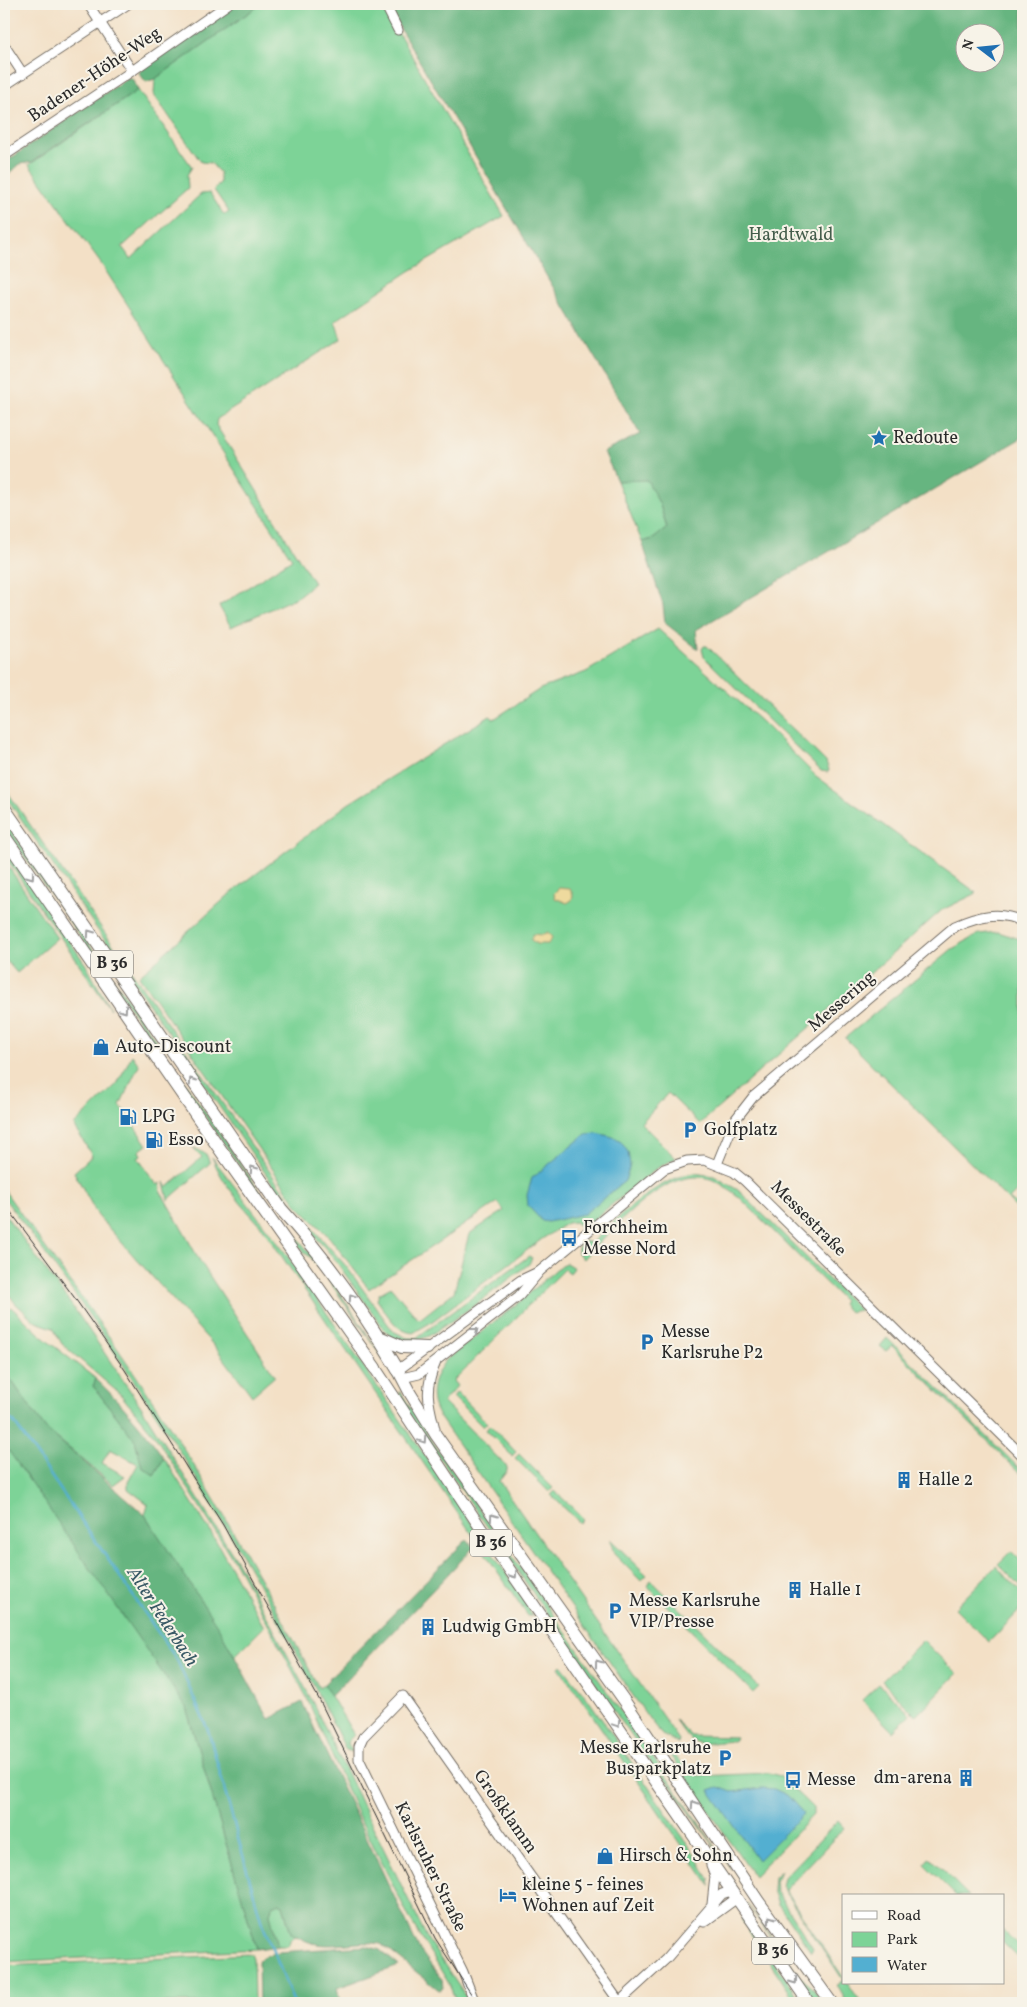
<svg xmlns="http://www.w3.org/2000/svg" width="1027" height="2007" font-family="Vollkorn,serif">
	<rect width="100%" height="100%" fill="#f7f3e8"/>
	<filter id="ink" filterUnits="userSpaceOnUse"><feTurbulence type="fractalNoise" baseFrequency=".02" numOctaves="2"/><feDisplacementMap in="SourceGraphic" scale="10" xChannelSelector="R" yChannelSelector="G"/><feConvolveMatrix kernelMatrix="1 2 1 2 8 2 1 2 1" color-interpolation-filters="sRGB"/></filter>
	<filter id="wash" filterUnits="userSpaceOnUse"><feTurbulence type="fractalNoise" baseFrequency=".0096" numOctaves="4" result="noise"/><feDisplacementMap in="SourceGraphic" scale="20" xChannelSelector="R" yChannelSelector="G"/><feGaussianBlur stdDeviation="1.12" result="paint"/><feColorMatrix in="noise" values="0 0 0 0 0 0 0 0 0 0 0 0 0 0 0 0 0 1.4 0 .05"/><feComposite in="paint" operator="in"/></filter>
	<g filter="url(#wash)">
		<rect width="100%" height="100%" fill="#f3e0c6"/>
		<path fill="#7dd397" stroke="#547f61" d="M261,4H382L504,216L408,272L335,321L341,339L217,419L216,425L314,583L297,597L231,627L219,606L292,559L102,265L29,165L138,90L192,167L187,175L188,188L122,247L131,259L201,194L210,193L224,215L229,212L214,190L220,183V173L211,163L201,162L154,95L155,79Z
			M631,479L648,480L660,505L667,529L653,539L642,542L617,481Z
			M658,629L763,723L816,776L977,893L942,910L700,1124L668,1093L641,1123L676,1158L656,1169L583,1228L575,1222L567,1223L542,1239L430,1323L413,1333C395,1331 387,1313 377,1300L379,1294L391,1287L417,1318L420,1319L454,1292L469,1234L504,1211L498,1202L369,1289L330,1238L298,1206L139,976L231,893L348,804L490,716L494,719L540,689L586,672Z
			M704,646H707L826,762L829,770L828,772L821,771L709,662L704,657L702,649Z
			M4,787L297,1211L346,1266L393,1331L407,1338H416L529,1256L532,1258L529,1264L478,1303L429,1336L410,1343L402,1342L392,1338L384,1329L333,1257L295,1214L270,1180L4,794Z
			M4,820L267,1202L326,1272L385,1361L323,1272L311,1258L291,1240L4,827Z
			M4,845L86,965L110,1009L4,855Z
			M4,860L57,938L17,973L4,958Z
			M998,932L1023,940V1185L1009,1199L1023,1210V1215L845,1038L952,949L979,934Z
			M132,1055L139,1065L120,1105L147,1145L139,1151L141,1155L138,1158L157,1185L160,1183L161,1192L200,1261L275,1376L252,1396L216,1348L98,1216L74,1172L92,1156L74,1125L117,1084Z
			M192,1147L206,1154L210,1163L168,1200L164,1182L168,1187L202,1157Z
			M212,1157L284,1251L499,1563L527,1604L532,1616H528L261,1226C242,1205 223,1185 212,1157Z
			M694,1173L714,1176L738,1190L860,1310L849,1312L842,1304L844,1301L738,1196C727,1188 715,1178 701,1177C659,1173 611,1232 583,1259L578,1253V1248L583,1241L591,1243C620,1217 654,1180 694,1173Z
			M4,1190C66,1277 131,1363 187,1454C234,1531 278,1609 319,1688L324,1684L354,1735L347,1742L353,1752L346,1750C249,1552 137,1374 4,1198Z
			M4,1213L78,1314L142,1408L238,1563L309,1695L428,1940L470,2003H457L448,1982L411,1921L357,1813L306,1696L236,1564L155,1436L121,1395L62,1344L53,1328L36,1322L15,1303L4,1287Z
			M566,1263L574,1268L570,1273L565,1269L453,1381L457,1386L443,1402L507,1467V1471L499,1481L679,1740L678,1743L662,1735L650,1720L438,1415C427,1396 433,1376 446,1360L522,1300L561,1265Z
			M11,1307L45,1339L96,1379L93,1386L135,1440L142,1467L154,1475L164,1458L215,1539L264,1627L235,1656L145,1515L148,1504L128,1489V1482L138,1464L110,1449L102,1463L125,1476L113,1485L45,1428L4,1370V1314Z
			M887,1338L1023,1472V1476L892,1346L886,1351L880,1346Z
			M400,1391L418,1421L731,1869L667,1781L653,1767L406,1409L400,1397Z
			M457,1392L487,1423L483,1427L453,1397Z
			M490,1425L516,1452L512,1456L486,1430Z
			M4,1444L7,1445L186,1707L257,1949L4,1962Z
			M519,1454L553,1488L549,1492L515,1458Z
			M555,1491L584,1519L580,1523L551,1495Z
			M610,1539L647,1575L641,1581L614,1554Z
			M1011,1551L1023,1563V1589L998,1564Z
			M996,1566L1023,1594V1607L989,1642L955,1608Z
			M651,1580L759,1687L753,1693L647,1586Z
			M923,1640L957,1674L916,1716L882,1681Z
			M561,1665L585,1695L698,1859L709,1879L710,1886L559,1667Z
			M879,1684L910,1714L893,1732L862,1700Z
			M675,1720L691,1736L736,1737L734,1741C698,1743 696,1751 675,1720Z
			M666,1749L693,1773L700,1776L769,1773L780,1776L813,1808V1815L754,1876Z
			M838,1821L844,1828L785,1890L843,1977V1983H848L861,2003H847L837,1985L843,1980L781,1886L783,1878Z
			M930,1857L969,1896H956L924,1864Z
			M781,1870L775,1881L776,1891L813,1948L811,1952L778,1904L773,1890L774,1877Z
			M279,1903L283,1905L291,1933L297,1936L291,1938L288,1946H278L270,1914L272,1906Z
			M747,1903L800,1977L812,1987L823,2003H815Z
			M741,1919L746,1921L803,2003H797Z
			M1003,1930L1023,1950V1957L1021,1960L1003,1943Z
			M251,1954L253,1958L254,2003H4V1966Z"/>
		<path fill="#66b580" stroke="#487056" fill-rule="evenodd" d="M234,4H261L155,79L146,82L139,73L141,70Z
			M401,4H1023V437L696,630L698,649L665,623L663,605L642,542L653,539L667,528L660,505L647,480L617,481L604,452L640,434L391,13ZM964,32H994V62H964Z
			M127,78H132L138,90L32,162L20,164L4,178V163Z
			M4,1370L45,1428L145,1515L220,1630L269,1719L302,1702L419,1949L442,1980L443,1988L439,1990L381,1944C358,1939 332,1950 309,1942C303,1940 297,1936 291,1933L283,1905L279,1903L272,1906L270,1914L278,1946L257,1949L186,1707L4,1444Z
			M96,1379C122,1404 144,1429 164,1458L154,1475L142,1467L135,1440L93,1386Z
			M467,1539L474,1547L331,1696L324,1684Z
			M367,1946L380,1950L399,1966L337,1988L340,2003H345H259L258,1961L264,1956L278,1952Z"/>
		<path fill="#eeda9e" stroke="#8c8264" d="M559,888L570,889L573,894L572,900L567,903L555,898L554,893Z
			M548,932L552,938L548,944H537L531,940L533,934L541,935Z"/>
		<path fill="#53afd1" stroke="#3f6d7e" d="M597,1133L613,1137L621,1142L628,1152L630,1165L625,1181L584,1214L548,1222L542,1221L528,1206L527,1195L532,1178L586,1134Z
			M718,1787L732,1792L762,1788L774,1789L787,1795L804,1814L758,1860L709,1790Z"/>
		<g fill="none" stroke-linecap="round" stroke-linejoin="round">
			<path stroke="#53afd1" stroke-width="2.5" d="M4,1415L14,1422L177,1660L208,1730L261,1920L294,2003"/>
		</g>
	</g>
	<g filter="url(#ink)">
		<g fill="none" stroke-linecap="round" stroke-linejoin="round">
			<g stroke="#716a61" stroke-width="11">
				<path id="minor" d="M88,4L132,71
					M385,4L398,30
					M4,45L23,74
					M4,86L128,4
					M4,156L132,71L228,4
					M717,1164L735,1120L753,1097L955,926C978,916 999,910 1023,922
					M398,1370L521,1280L538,1272
					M402,1378L419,1374L519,1296L540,1271L664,1169L687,1161L704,1160L734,1172L745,1181L1023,1456
					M435,1429C428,1402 424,1389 436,1362
					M711,1866L715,1876L712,1904
					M704,1922L737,1898
					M475,2003L463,1972L359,1759V1746L363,1737L403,1696L620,2003
					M618,2003L666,1959L722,1894L731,1891"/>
			</g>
			<g stroke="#716a61" stroke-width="13">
				<path id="major" d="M375,1368L480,1527L809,2003
					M398,1370L410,1393L436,1435L626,1703L759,1902L832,2003"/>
			</g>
			<g stroke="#716a61" stroke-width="14">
				<path id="highway" d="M4,808L281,1209C328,1261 363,1310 398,1370
					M4,836L222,1152L375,1368
					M379,1337L402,1347L427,1348"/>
			</g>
			<use href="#minor" stroke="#fff" stroke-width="9"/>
			<use href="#major" stroke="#fff" stroke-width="11"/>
			<use href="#highway" stroke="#fff" stroke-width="12"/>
			<path stroke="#2b2b2b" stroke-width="1" d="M4,1203L74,1297L125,1370L223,1525L320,1701L435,1938L477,2003"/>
		</g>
		<defs><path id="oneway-chevron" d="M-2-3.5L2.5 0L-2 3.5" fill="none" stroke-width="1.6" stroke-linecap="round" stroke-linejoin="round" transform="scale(1.25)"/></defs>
		<g stroke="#a0a0a0">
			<use href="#oneway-chevron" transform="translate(31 876) rotate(55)"/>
			<use href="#oneway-chevron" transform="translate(90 933) rotate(-125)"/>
			<use href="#oneway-chevron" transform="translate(124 1010) rotate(55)"/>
			<use href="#oneway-chevron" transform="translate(192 1081) rotate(-125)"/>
			<use href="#oneway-chevron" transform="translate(253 1169) rotate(-125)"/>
			<use href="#oneway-chevron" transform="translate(352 1297) rotate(-124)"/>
			<use href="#oneway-chevron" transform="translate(475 1331) rotate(-38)"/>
			<use href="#oneway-chevron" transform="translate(423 1440) rotate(56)"/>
			<use href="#oneway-chevron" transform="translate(493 1517) rotate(-125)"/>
			<use href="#oneway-chevron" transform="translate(514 1575) rotate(55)"/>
			<use href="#oneway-chevron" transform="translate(598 1663) rotate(-126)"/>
			<use href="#oneway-chevron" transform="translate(617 1724) rotate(56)"/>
			<use href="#oneway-chevron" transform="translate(694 1804) rotate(-124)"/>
			<use href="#oneway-chevron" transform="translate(771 1919) rotate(-126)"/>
			<use href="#oneway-chevron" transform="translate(794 1981) rotate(55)"/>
		</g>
	</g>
	<defs>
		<g id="sight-bare" transform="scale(1.35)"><path d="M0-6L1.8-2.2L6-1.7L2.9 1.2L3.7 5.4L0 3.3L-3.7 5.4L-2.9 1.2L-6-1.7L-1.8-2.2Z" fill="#1f6fb2" stroke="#f7f3e8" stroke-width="2.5" paint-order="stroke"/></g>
		<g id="shop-bare" transform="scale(1.35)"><path d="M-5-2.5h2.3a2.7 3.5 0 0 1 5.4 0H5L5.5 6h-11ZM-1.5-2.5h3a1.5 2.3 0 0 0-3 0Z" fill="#1f6fb2" stroke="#f7f3e8" stroke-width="2.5" paint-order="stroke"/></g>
		<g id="fuel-bare" transform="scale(1.35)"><path d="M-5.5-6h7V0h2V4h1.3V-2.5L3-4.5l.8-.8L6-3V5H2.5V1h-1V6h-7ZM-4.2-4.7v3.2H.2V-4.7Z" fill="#1f6fb2" stroke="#f7f3e8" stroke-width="2.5" paint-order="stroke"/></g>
		<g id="parking-bare" transform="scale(1.35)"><path d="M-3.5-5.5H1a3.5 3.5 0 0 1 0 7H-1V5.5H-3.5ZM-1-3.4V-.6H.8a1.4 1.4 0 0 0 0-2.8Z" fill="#1f6fb2" stroke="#f7f3e8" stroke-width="2.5" paint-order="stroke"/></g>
		<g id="bus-bare" transform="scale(1.35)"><path d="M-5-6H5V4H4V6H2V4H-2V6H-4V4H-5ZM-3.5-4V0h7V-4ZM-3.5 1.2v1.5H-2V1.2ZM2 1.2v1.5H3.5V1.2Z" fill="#1f6fb2" stroke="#f7f3e8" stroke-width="2.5" paint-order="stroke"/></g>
		<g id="building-bare" transform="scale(1.35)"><path d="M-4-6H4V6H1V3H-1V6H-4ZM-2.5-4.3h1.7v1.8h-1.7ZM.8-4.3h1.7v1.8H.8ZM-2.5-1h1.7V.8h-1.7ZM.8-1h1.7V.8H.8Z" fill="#1f6fb2" stroke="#f7f3e8" stroke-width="2.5" paint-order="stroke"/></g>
		<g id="hotel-bare" transform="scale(1.35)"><path d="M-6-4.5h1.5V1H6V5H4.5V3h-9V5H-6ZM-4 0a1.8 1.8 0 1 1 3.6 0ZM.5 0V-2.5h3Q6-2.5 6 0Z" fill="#1f6fb2" stroke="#f7f3e8" stroke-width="2.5" paint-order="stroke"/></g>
	</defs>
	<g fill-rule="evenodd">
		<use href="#sight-bare" x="879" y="438"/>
		<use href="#shop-bare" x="101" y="1047"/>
		<use href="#fuel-bare" x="128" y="1117"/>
		<use href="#parking-bare" x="690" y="1130"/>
		<use href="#fuel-bare" x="154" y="1140"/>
		<use href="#bus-bare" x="569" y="1238"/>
		<use href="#parking-bare" x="647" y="1342"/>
		<use href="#building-bare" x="904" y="1480"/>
		<use href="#building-bare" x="795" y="1590"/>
		<use href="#parking-bare" x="615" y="1611"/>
		<use href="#building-bare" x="428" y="1627"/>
		<use href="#parking-bare" x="725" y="1758"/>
		<use href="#building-bare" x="966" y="1778"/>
		<use href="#bus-bare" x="793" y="1780"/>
		<use href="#shop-bare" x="605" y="1856"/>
		<use href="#hotel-bare" x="508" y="1895"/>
	</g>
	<g text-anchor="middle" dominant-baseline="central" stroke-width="4" stroke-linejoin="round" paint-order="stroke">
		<g fill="#f7f3e8" stroke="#686764" stroke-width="1">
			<rect x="91" y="950.5" width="42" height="27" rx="4"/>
			<rect x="470" y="1529.5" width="42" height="27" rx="4"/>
			<rect x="752" y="1937.5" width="42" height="27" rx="4"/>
		</g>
		<g font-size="16" font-weight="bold" fill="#2b2b2b">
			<text x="112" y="964">B 36</text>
			<text x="491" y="1543">B 36</text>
			<text x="773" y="1951">B 36</text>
		</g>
		<g font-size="18" fill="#2b2b2b" stroke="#f7f3e8">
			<text transform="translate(95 75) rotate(-34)">Badener-Höhe-Weg</text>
			<text transform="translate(842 1002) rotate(-41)">Messering</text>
			<text transform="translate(808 1219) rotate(45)">Messestraße</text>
			<text transform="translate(505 1812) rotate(55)">Großklamm</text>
			<text transform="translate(430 1867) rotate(64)">Karlsruher Straße</text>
		</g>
		<g font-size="18" fill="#445d4b" stroke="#f7f3e8">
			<text x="791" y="235">Hardtwald</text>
		</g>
		<g font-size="18" fill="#2b2b2b" stroke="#f7f3e8" text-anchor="start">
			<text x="893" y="438">Redoute</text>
			<text x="115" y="1047">Auto-Discount</text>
			<text x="142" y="1117">LPG</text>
			<text x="704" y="1130">Golfplatz</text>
			<text x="168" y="1140">Esso</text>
			<text x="583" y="1228">Forchheim<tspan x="583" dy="21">Messe Nord</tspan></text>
			<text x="661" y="1332">Messe<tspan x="661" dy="21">Karlsruhe P2</tspan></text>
			<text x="918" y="1480">Halle 2</text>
			<text x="809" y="1590">Halle 1</text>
			<text x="629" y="1601">Messe Karlsruhe<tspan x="629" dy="21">VIP/Presse</tspan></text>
			<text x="442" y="1627">Ludwig GmbH</text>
			<text x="711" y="1748" text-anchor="end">Messe Karlsruhe<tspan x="711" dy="21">Busparkplatz</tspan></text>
			<text x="952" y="1778" text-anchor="end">dm-arena</text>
			<text x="807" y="1780">Messe</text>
			<text x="619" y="1856">Hirsch &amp; Sohn</text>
			<text x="522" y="1885">kleine 5 - feines<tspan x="522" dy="21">Wohnen auf Zeit</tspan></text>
		</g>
		<g font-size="19" font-style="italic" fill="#395965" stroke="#f7f3e8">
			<text transform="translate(162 1617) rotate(57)">Alter Federbach</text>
		</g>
	</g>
	<rect width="1027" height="2007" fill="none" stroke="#f7f3e8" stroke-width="20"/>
	<rect x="842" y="1894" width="162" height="90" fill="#f7f3e8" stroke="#a5a39c"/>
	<rect x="852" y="1911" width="25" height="8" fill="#ffffff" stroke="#a5a39c"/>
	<text x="887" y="1920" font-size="15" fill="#2b2b2b">Road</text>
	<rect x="852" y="1932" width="25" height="15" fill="#7dd397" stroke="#a5a39c"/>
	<text x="887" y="1944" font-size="15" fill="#2b2b2b">Park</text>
	<rect x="852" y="1957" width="25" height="15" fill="#53afd1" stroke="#a5a39c"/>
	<text x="887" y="1970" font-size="15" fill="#2b2b2b">Water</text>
	<g transform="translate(980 48) rotate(286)"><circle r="24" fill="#f7f3e8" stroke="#a5a39c"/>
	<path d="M0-4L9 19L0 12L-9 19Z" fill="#1f6fb2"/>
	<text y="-8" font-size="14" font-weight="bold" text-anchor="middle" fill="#2b2b2b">N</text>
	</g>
</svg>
